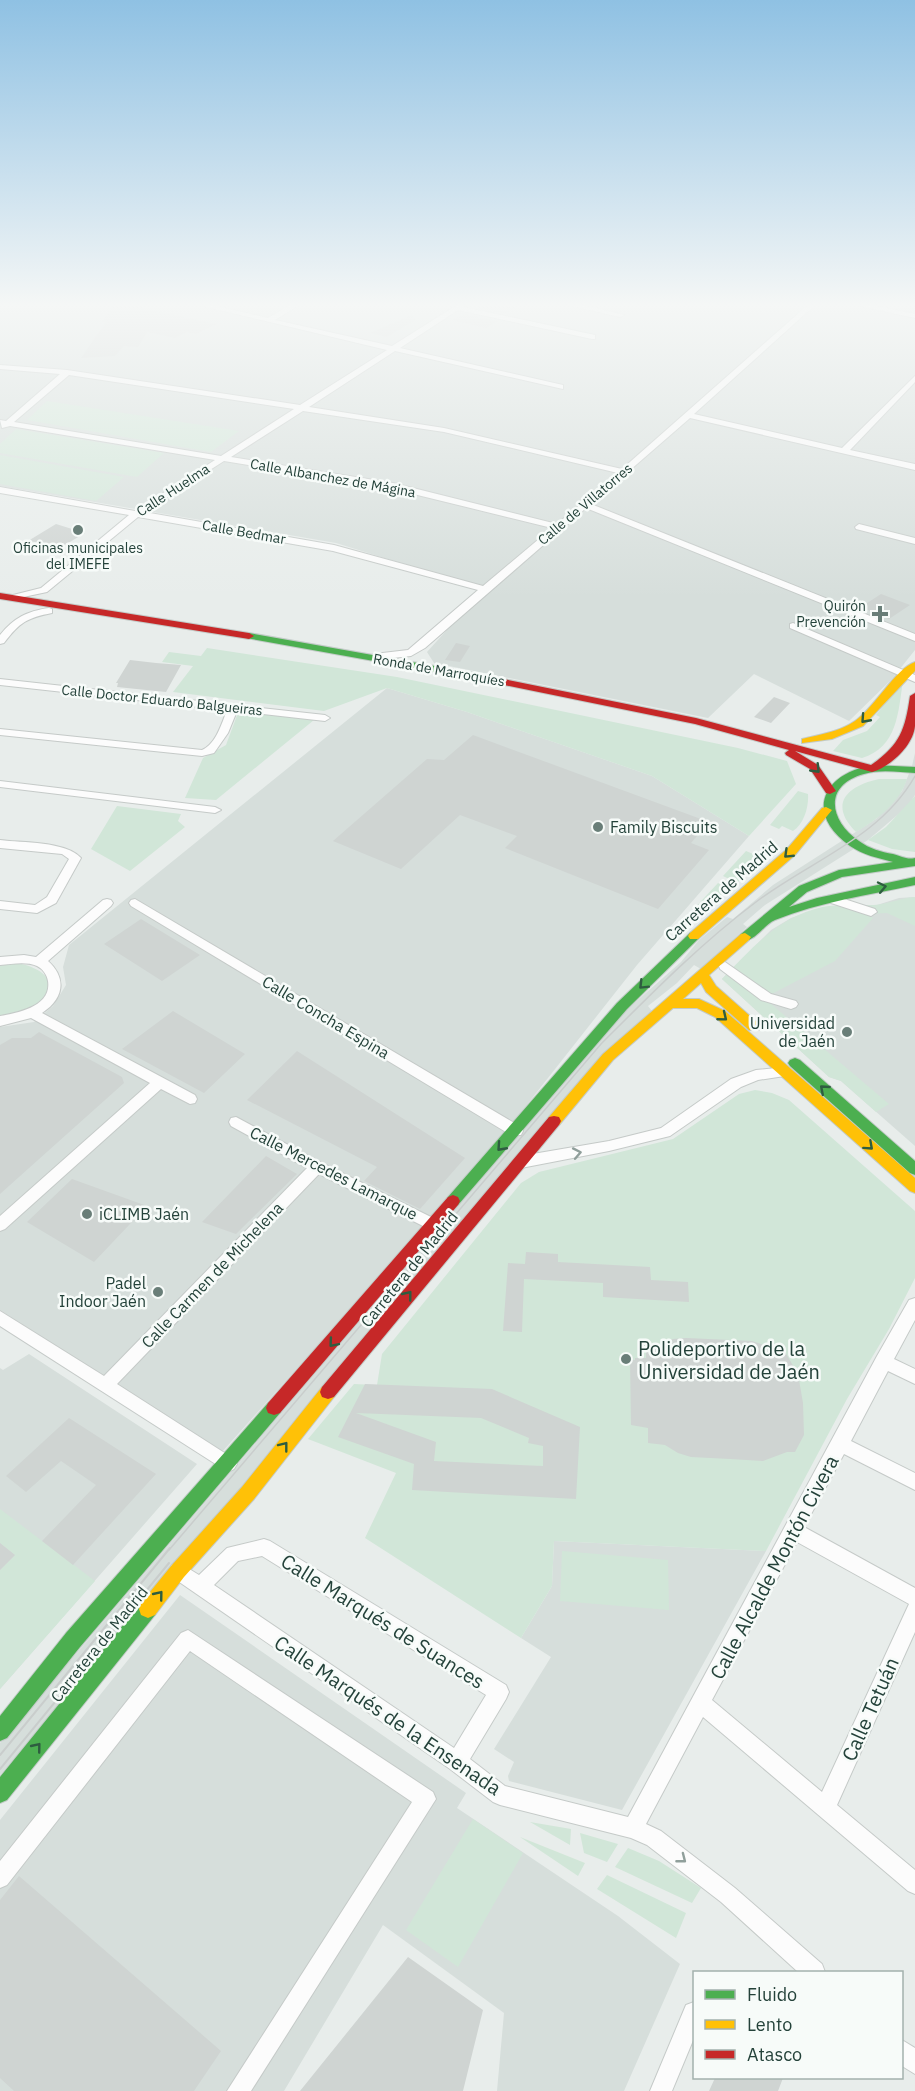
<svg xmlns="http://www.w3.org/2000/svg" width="915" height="2091" font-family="'IBM Plex Sans',sans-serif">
	<rect width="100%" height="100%" fill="#e8edeb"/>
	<path fill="#d6dedb" d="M0,305H915V650L891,680L849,721L754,674L708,718L434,663L427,652L484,589L336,543L0,486Z
		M387,688L467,712L652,776L749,836L637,965L481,1163L222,1452L0,1310V1027L34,1022L53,1006L66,985L63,967L69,945Z
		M915,753V795L908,806L868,840L765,905L743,924L747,927L701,969L694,965L677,983L648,1006L652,1011L0,1775V1743L622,1014L681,962L699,940L727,917L733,919L773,885L876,819L902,791L912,766Z
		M915,897V1146L841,1081L829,1077L722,979L771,930L791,918L823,907L877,905L899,898Z
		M29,1354L197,1464L0,1689V1368L3,1370Z
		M554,1541L766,1551L622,1810L509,1781L508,1776L514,1762L494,1749L551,1657L521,1638L552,1586Z
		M180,1595L466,1793L457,1808L618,1916L680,1964L624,2091H497L504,2013L383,1925L284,2091H0V1820Z"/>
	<path fill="#d1e6d8" d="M47,401L239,431L211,452L27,420Z
		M16,429L164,453L137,477L0,453V444Z
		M0,455L124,477L96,501L0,484Z
		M207,648L397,677L738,748L787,761L796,784L749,836L652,776L467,712L387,688L324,711L173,692L193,666L162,662L169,652L201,656Z
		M903,681C898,712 898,747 862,758L833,751L843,740L867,731L880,717L876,715Z
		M239,710L314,720L216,800L185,798L203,758L226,745Z
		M879,779H907C900,802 877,820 856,832C828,804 847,786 879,779Z
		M798,791L808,794C809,807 804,824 793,831L782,826L779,829L770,825Z
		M915,796V852L892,849L868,840L886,827Z
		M117,806L181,814L178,821L185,827L130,871L91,849Z
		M746,851L765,859L737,883L723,876Z
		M718,883L730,889L694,919L691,918L690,913Z
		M915,897V926L887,913L866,914L873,918L835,961L764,998L889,1104L876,1112L841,1081L829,1077L722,979C751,949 779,916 823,907C839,904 857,906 874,905C888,904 901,898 915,897Z
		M15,963C35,965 65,980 40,1001C29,1012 15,1013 0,1016V966Z
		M755,1090L772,1093L789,1100L915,1211V1278L889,1329L847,1399L766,1551L554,1541L552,1586L521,1638L365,1538L396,1473L308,1439L354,1384L377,1385L382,1354L521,1183L539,1172L673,1139L739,1094Z
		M0,1509L95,1581L0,1689V1570L15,1555L0,1543Z
		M562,1551L668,1560L669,1610L560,1601Z
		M473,1819L523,1853L458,1967L406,1930Z
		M530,1822L571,1829L570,1845Z
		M580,1833L618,1844L607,1862L584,1853Z
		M520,1837L585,1863L578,1876Z
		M628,1848L659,1861L701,1888L692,1903L615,1867Z
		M607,1875L686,1913L676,1938L597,1889Z"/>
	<path fill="#cfd4d2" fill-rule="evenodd" d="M113,305H143L142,308L216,324L196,334L187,332L175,338L147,332L138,347L124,346L115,356L81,358L106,322H102Z
		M478,305H518L506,314L475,307Z
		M464,314L497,321L486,328L452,320Z
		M412,315L415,320L387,337L370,333Z
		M56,524L85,533L63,546L28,541Z
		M881,594L910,605L889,619L861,607Z
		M456,643L470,646L460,662L445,660Z
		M130,660L156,663L181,665L166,692L117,687L118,683H116Z
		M774,697L790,703L771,723L754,717Z
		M473,735L709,822L691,843L709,850L658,909L505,848L517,836L460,815L401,869L333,841L427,759L444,760Z
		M141,919L200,955L162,981L104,944Z
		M173,1011L245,1054L204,1093L122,1049Z
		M39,1032L122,1077L124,1083L0,1194V1045L12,1038H31Z
		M297,1051L465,1158L420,1209L364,1181L377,1167L247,1100Z
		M266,1156L297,1174L236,1234L202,1222Z
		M72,1179L147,1206L94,1262L27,1222Z
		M526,1252L558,1254V1262L650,1267L651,1280L688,1282L689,1302L603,1297V1283L524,1279L522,1332L503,1331L508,1263L525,1264Z
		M686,1338L752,1341L785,1352L798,1374L803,1403L804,1435L795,1452H787L763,1461L730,1459L691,1457L678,1453L665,1445L648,1443V1428L631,1425L630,1360H635V1358H646V1345H659L673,1339Z
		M365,1384L492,1389L580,1427L576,1499L412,1490L414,1464L338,1437ZM356,1413L481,1418L529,1438L528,1443L543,1446V1466L434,1461L436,1442Z
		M69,1418L156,1474L73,1565L42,1541L96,1485L61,1461L26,1492L6,1476Z
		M0,1543L15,1555L0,1570Z
		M19,1876L221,2051L194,2091H14L0,2078V1900Z
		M408,1957L483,2010L463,2091H300Z
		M715,2078H783L778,2091H709Z"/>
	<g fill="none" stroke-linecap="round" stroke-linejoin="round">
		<g stroke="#c5cac8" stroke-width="2">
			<path id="street" d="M199,305H212L268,318L290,305H299L275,320L392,346L457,305H465L463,307L595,335V339H592L458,310L400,348L563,385V389L395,351L309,407L444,428L622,469L808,305H815L694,414L842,448L915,376V382L850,450L915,464V470L690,418L591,504L915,634V641L586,508L425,648L411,656L374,660L369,657L374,654L408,650L478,590L333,551L138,517L47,592L9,600V596L41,588L129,515L0,493V487L135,511L215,460L10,426L2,428L0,420L6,421L60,374L0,369V365L67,370L300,405L387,350ZM69,375L294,409L221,456L14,422ZM303,411L444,432L618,473L557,524L393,483L231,457ZM224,461L393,489L552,528L483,586L334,545L144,512Z
				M568,305H583L624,315L620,317Z
				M856,305H871L915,314V318Z
				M859,524L915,538V544L856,529L855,527Z
				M49,608L52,609V613C27,618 20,622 4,643L0,644V635C14,618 27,611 49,608Z
				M793,623L915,675V682L790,628V624Z
				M0,679L325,715L330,718L325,721L237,711L228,733L214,753L202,756L0,735V729L202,750C216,744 222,723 227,710L0,685Z
				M0,781L215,807L221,810L215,813L0,787Z
				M0,840C22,843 66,841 81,858L56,903L37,913L0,909V901L35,905L47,897L69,859L62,854L0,848Z
				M832,895L875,909L877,912L871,916L828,902L826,899L828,896Z
				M107,899L111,900L113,903L111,906L48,961C67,978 64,999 42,1013L195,1095L197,1099L195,1103L190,1104L161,1089L5,1229L0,1231V1216L150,1083L31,1018L0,1026V1016C18,1013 52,1006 48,981C47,975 43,969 37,966C26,961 12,964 0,965V957L24,955L36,957L103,900Z
				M135,899L521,1127L523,1131L521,1135H511L131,906L129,903L131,900Z
				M725,962L771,994L796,1001L798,1004L796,1007L791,1009L761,1000L720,969L719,966Z
				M786,1067L791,1069L793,1072L791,1075L758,1080L741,1087L670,1136L609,1151L521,1168L516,1166L514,1162L516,1158L521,1156L609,1141L661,1128L731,1079L756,1070Z
				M236,1117L322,1163L437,1220L440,1224L437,1228L432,1230L427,1228L319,1174L117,1384L234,1459L237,1464L234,1469L228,1472L0,1326V1311L104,1376L307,1168L231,1126L229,1122L231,1118Z
				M915,1298V1320L894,1359L915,1369V1384L888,1371L851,1441L915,1473V1490L844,1454L804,1527L915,1588V1632L837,1805L915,1870V1894L908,1891L703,1717L646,1824L661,1831L735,1888L822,1964L825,1972H798L721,1902L647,1845L631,1838L500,1805L493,1802L450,1769L172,1577L169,1571L172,1565L178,1562L199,1575L227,1548L264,1539L270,1541L506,1685L509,1692L506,1699L470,1759L505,1786L628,1817L877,1356L909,1300ZM797,1542L909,1604L822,1792L712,1700ZM262,1556L486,1695L454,1748L214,1585L238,1561Z
				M188,1630L433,1792L436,1799L251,2091H227L412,1802L190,1651L7,1885L0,1888V1861L181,1633Z
				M694,2002V2038L672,2091H650L686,2005Z
				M902,2040L915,2048V2074L902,2066Z"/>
		</g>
		<g stroke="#c3cbc8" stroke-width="2">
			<path id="fast" d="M249,633L474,673L479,676L474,679L246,638V634Z
				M874,765L915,767V773C899,772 880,769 864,774C823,785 829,821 859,841C870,849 881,852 893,854C902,856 906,860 915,858V866L842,877L807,892L789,907L817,898L915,877V885C868,895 820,902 775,920C763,925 754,944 741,940L739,937L741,934L799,886L839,870L893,862C878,858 863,855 850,846C803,813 824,772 874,765Z
				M694,932L700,936L698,939L627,1009L458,1205L453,1207L448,1205L446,1201L448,1197L617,1003L690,933Z
				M795,1058L800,1060L915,1161V1175L910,1173L790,1066L788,1063L790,1060Z
				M274,1401L280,1403L282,1408L280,1413L80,1647L7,1738L0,1741V1716L66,1633L268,1403Z
				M148,1600L155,1603L157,1609L155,1615L7,1800L0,1803V1777L141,1603Z"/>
		</g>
		<g stroke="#c3cbc8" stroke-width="2">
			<path id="slow" d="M915,662V671L863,726L832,739L802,743V739C821,734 839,732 855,721C875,707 895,669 915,662Z
				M826,807L832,810L795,855L698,939H690L688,936L690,933L787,849L822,808Z
				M745,933L751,937L749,940L709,975L716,986L759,1024L761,1027L759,1030H749L706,992L701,983L683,999H699L725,1011L915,1178V1193L910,1191L715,1017L697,1008H673L613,1060L559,1125H549L547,1121L549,1117L603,1054L741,934Z
				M328,1385L334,1387L336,1392L334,1397L254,1499L184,1577L155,1615L148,1618L141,1615L139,1609L141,1603L172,1565L242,1487L322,1387Z"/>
		</g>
		<g stroke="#c3cbc8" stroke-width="2">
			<path id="jam" d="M0,593L249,633L254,636L249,639L0,599Z
				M474,673L696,718L871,765C900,745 905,730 910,696L915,693C915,704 915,715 915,726C913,746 890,767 872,772L795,751L818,765L836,791L830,794L826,793L810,769L786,755L785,753L789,750L695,724L470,678L469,676Z
				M554,1116L559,1117L561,1121L559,1125L334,1397L328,1399L322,1397L320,1392L322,1387L549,1117Z
				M453,1195L458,1197L460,1201L458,1205L280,1413L274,1415L268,1413L266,1408L268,1403L448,1197Z"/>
		</g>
		<use href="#street" fill="#fcfcfc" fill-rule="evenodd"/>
		<use href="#fast" fill="#4caf50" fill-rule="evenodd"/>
		<use href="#slow" fill="#ffc107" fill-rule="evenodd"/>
		<use href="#jam" fill="#c62828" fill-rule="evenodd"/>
		<path stroke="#c9cdcc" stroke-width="1.5" d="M169,1550L601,1044C650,995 700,944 756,902C810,861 880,838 915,776"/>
		<path stroke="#c9cdcc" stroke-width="2" d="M0,1755L170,1548
			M0,1769L169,1563"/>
	</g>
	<defs><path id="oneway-chevron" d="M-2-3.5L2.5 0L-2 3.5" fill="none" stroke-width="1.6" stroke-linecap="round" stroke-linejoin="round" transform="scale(1.5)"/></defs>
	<g stroke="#2e5d40">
		<use href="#oneway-chevron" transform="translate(865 719) rotate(132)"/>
		<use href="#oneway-chevron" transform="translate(816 769) rotate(46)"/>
		<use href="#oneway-chevron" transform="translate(788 854) rotate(136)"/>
		<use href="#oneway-chevron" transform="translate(882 887) rotate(-12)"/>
		<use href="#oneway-chevron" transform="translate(643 985) rotate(135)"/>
		<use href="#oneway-chevron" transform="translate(723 1017) rotate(39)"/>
		<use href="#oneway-chevron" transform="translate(824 1089) rotate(-139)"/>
		<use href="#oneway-chevron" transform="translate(869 1146) rotate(42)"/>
		<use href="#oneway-chevron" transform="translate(501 1147) rotate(132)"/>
		<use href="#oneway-chevron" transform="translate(408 1295) rotate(-51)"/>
		<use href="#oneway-chevron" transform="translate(333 1343) rotate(130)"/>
		<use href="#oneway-chevron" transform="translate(284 1446) rotate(-52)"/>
		<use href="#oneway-chevron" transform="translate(159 1595) rotate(-51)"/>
		<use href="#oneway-chevron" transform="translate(37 1747) rotate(-51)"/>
	</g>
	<g stroke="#909f9b">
		<use href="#oneway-chevron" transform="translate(577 1153) rotate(-11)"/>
		<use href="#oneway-chevron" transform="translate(682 1859) rotate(38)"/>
	</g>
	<linearGradient id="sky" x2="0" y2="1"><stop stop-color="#8fc1e3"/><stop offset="0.51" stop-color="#f5f7f6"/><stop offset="1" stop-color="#f5f7f6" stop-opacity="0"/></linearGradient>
	<rect width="915" height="598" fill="url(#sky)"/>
	<g fill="#697e78" stroke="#f7fbf9" stroke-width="2">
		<circle cx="78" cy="530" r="6"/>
		<path d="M877 605h6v6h6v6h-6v6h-6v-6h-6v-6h6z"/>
		<circle cx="598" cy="827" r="6"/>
		<circle cx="847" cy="1032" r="6"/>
		<circle cx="87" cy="1214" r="6"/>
		<circle cx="158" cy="1292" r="6"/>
		<circle cx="626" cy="1359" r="6"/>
	</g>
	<g text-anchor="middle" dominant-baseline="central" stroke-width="5" stroke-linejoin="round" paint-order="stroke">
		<g font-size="14" fill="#24423a" stroke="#f7fbf9">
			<text transform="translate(333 478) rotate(10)">Calle Albanchez de Mágina</text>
			<text transform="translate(173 490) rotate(-33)">Calle Huelma</text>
			<text transform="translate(585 504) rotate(-40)">Calle de Villatorres</text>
			<text transform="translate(244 532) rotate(10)">Calle Bedmar</text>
			<text transform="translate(439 670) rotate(10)">Ronda de Marroquíes</text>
			<text transform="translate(162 700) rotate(6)">Calle Doctor Eduardo Balgueiras</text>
		</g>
		<g font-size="14" fill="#24423a" stroke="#f7fbf9">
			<text x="78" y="548">Oficinas municipales<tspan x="78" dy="16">del IMEFE</tspan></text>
			<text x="866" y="606" text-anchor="end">Quirón<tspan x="866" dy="16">Prevención</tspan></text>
		</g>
		<g font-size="16" fill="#24423a" stroke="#f7fbf9" text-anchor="start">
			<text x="610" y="827">Family Biscuits</text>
			<text x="835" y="1023" text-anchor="end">Universidad<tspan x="835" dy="18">de Jaén</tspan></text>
			<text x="99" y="1214">iCLIMB Jaén</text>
			<text x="146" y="1283" text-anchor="end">Padel<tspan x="146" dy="18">Indoor Jaén</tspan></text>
		</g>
		<g font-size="16" fill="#24423a" stroke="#f7fbf9">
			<text transform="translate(721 891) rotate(-41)">Carretera de Madrid</text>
			<text transform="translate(326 1017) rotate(31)">Calle Concha Espina</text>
			<text transform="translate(334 1173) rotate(27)">Calle Mercedes Lamarque</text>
			<text transform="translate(409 1269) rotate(-51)">Carretera de Madrid</text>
			<text transform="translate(212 1275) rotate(-46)">Calle Carmen de Michelena</text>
			<text transform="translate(99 1644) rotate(-51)">Carretera de Madrid</text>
		</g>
		<g font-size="20" fill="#24423a" stroke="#f7fbf9" text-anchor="start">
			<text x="638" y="1348">Polideportivo de la<tspan x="638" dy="23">Universidad de Jaén</tspan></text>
		</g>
		<g font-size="20" fill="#24423a" stroke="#f7fbf9">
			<text transform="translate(774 1567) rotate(-62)">Calle Alcalde Montón Civera</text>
			<text transform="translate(383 1621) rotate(32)">Calle Marqués de Suances</text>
			<text transform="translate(870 1709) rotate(-66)">Calle Tetuán</text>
			<text transform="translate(388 1715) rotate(34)">Calle Marqués de la Ensenada</text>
		</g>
	</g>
	<rect x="693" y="1971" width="210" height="108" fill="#f7fbf9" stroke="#a3b1ad" stroke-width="1.5"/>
	<rect x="705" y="1990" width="30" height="9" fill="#4caf50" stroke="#a3b1ad" stroke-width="1.5"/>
	<text x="747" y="2001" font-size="18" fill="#24423a">Fluido</text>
	<rect x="705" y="2020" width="30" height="9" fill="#ffc107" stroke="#a3b1ad" stroke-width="1.5"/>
	<text x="747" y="2031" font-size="18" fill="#24423a">Lento</text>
	<rect x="705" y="2050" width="30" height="9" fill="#c62828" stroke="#a3b1ad" stroke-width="1.5"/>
	<text x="747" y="2061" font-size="18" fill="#24423a">Atasco</text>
</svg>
